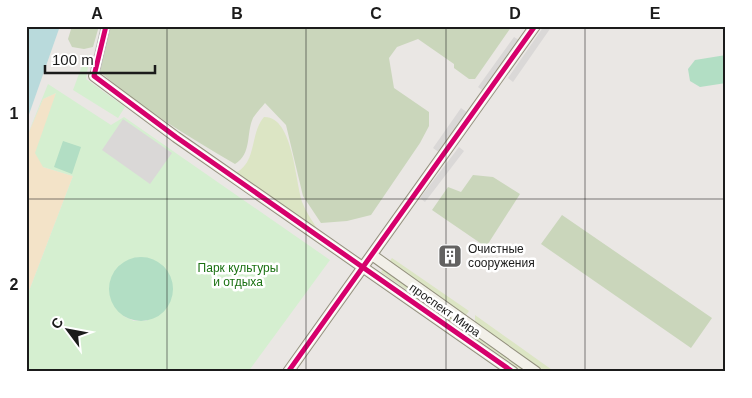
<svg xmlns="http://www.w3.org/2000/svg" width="752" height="398" font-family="Arial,sans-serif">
	<rect width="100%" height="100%" fill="#eae7e4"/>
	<path fill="#dce5c4" d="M264,117C294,116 295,184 303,204C307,214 314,223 319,232L232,174C258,166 249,134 264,117Z
		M392,258L469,311L466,315L389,262Z
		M383,269L456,320L454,323L381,272Z
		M475,315L555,372H546L475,322Z
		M471,331L529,372H524L469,334Z"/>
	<path fill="#cad6bb" d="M72,26H99L93,47L84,49L72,47L68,39Z
		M111,26H515H512L475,79H469L454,68V64L418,39L397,47L389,58L394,88L429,112V126L420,143L371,215L347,221L321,223L303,196L286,125L265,103C262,107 256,113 253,118C246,133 252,154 235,164C187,136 141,108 99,71Z
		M473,175L493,177L520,194L486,247L432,210L448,187L461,192Z
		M562,215L712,318L691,348L541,244Z"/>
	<path fill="#f3e3c8" d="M56,93L43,167L73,176L26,299V139L43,99Z"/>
	<path fill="#d5efd0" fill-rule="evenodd" d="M86,55H90L86,79L125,107L118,118L73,90Z
		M48,84L111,125L124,117L330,260L248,372H26V299L73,176L43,167L35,153L56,93L43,99L26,139ZM135,258C159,256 176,276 171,299L146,321H134L123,316Z"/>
	<path fill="#b2dec4" d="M726,55V83L700,87L690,81L688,69L695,60Z
		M63,141L81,147L72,174L54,167Z
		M109 289a32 32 0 1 1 64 0a32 32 0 1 1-64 0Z"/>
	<path fill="#dad8d7" d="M544,26H552L513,82L508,78Z
		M514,37L519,40L482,90L478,87Z
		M461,108L468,113L440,153L433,148Z
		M123,119L172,153L150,184L102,150Z
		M459,147L464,151L425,202L420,198Z"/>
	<path fill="#b9dadc" d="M26,26H60L26,123Z"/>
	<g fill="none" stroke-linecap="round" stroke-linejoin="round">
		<g stroke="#bfbebc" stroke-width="10">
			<path id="street" d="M94,76L106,26"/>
		</g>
		<g stroke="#93907e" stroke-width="12">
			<path id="secondary" d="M94,76L176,137L513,372
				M372,255L536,372
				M288,372L535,26"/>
		</g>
		<use href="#street" stroke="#fcfbfb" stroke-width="8"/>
		<use href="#secondary" stroke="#f2f0e9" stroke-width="10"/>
		<g stroke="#fff" stroke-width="8">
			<path id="cycleway" d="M106,26L94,76L176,137L513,372
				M288,372L535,26"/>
		</g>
		<use href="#cycleway" stroke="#d6006c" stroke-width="5"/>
	</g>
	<path fill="none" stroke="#1b1b1b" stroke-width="1" stroke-opacity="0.55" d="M167,26V372M306,26V372M446,26V372M585,26V372M26,199H726"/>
	<defs>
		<g id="building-square" transform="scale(1.25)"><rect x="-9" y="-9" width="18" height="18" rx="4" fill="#636261" stroke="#fff"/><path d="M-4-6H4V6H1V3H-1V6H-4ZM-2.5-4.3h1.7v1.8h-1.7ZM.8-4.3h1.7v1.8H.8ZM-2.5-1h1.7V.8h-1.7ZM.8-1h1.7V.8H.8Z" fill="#fff"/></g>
	</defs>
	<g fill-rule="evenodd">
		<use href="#building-square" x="450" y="256"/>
	</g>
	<g text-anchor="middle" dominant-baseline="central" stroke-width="5" stroke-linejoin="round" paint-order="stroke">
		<g font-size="12" fill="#1b1b1b" stroke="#fff" text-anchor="start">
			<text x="468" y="249">Очистные<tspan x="468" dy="14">сооружения</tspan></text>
		</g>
		<g font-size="12" fill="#1a7112" stroke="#fff">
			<text x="238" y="268">Парк культуры<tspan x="238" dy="14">и отдыха</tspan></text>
		</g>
		<g font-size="12" fill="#1b1b1b" stroke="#fff">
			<text transform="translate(445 310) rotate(35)">проспект Мира</text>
		</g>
	</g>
	<rect width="752" height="398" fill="none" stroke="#ffffff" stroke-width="55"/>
	<g transform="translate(68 330) rotate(302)" stroke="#ffffff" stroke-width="4" paint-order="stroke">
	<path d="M0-4L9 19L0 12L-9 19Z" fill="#1b1b1b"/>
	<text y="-8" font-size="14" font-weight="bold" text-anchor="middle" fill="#1b1b1b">С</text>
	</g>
	<path d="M45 65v8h110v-8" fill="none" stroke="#1b1b1b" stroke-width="2.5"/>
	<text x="52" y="65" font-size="15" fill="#1b1b1b" stroke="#ffffff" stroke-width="4" paint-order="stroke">100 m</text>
	<rect x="28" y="28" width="696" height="342" fill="none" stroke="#1b1b1b" stroke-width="2"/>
	<g font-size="16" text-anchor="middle" font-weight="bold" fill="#1b1b1b">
		<text x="97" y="19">A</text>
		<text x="237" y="19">B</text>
		<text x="376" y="19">C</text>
		<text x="515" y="19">D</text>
		<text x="655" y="19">E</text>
		<text x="14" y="119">1</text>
		<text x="14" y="290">2</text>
	</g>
</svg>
